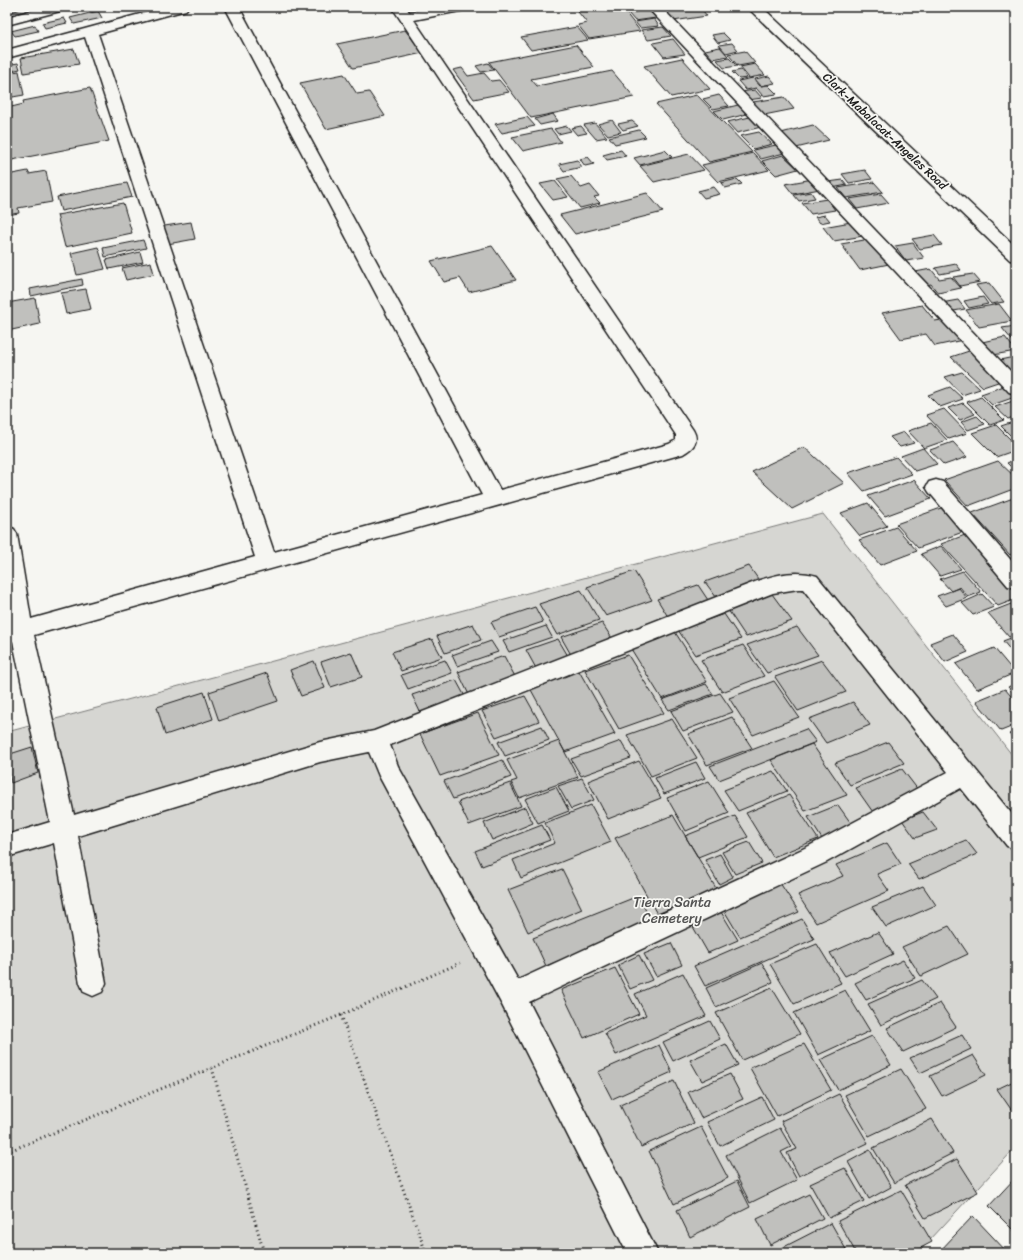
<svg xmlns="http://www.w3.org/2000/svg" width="1023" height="1260" font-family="Sriracha,sans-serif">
	<rect width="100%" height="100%" fill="#f6f6f2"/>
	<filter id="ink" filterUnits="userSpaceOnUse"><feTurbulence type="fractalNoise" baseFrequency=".025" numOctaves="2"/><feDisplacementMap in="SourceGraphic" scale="8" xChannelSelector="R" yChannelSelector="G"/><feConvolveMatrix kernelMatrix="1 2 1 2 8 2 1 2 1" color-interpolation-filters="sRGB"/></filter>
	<g filter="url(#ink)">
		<path fill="#d6d6d2" stroke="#797977" d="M823,514L1016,760V1147L918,1253H7V732Z"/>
		<path fill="#c0c0bd" stroke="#1c1c1c" d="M7,7H29L7,13Z
			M574,7H621L640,31L589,39L578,25L587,23Z
			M622,7H648L649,9L626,12Z
			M670,7H700L707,16L673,21L662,8Z
			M649,10L656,18L635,21L628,13Z
			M98,11L102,18L74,24L70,18Z
			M64,18L67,23L45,28L42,23Z
			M654,19L659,26L640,28L635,22Z
			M35,25L38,31L15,36L11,31Z
			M577,27L588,40L531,50L521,37Z
			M663,27L671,36L648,40L641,30Z
			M405,30L423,53L353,68L337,44Z
			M723,33L730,40L718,43L712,35Z
			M673,39L685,54L664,57L653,43Z
			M732,43L738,50L726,53L719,45Z
			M576,45L594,67L531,79L537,86L612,71L634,97L531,118L489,62Z
			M720,47L728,56L713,59L705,50Z
			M74,49L79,64L24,73L21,58Z
			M745,51L755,63L738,66L728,54Z
			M682,58L710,89L671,97L644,66Z
			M729,58L737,66L724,68L717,60Z
			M18,63L20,69L7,72V65Z
			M488,63L494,70L481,72L476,66Z
			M755,64L765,75L749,78L740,67Z
			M462,68L468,76L484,73L491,81L499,80L509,92L474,99L453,70Z
			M741,70L747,78L739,79L732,72Z
			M19,71L24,95L7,98V73Z
			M344,74L357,94L369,92L385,116L326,129L300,83Z
			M769,76L775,83L761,86L755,79Z
			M753,78L760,86L768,85L777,94L763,96L756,88L746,90L738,81Z
			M90,88L109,141L7,161V108L24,104L23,101Z
			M755,90L762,98L748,100L741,92Z
			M697,95L752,152L709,162L656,104Z
			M719,95L729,106L713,109L703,99Z
			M784,97L794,109L764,115L753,102Z
			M738,105L747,114L723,120L714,111Z
			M553,114L558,121L540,125L535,119Z
			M527,117L535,126L502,133L495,124Z
			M750,117L761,127L737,133L727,122Z
			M612,120L621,132L608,135L598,124Z
			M632,121L638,126L623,130L618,124Z
			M595,123L607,137L596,139L584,125Z
			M813,125L829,140L796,148L781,133Z
			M567,126L571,131L558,134L554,129Z
			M581,126L587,133L577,135L571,128Z
			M551,129L561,142L523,151L512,137Z
			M639,130L646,137L615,144L609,137Z
			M759,132L772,144L753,149L740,136Z
			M776,145L784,153L761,159L753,150Z
			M621,150L626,156L607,160L603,155Z
			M665,150L672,157L640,165L634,158Z
			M753,153L769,170L718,182L702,165Z
			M689,154L704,170L654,182L640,166Z
			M783,155L798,169L776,175L762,161Z
			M588,157L594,164L585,166L580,159Z
			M577,160L582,167L564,171L559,164Z
			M865,170L872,179L849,183L842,174Z
			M28,171L29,174L46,171L52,202L18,208L19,213L7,215V175Z
			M571,176L581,188L590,185L599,196L594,197L600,203L580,208L557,179Z
			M737,179L742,184L725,188L721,183Z
			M813,179L820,189L793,194L785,184Z
			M843,180L847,185L832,188L828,182Z
			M555,181L568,197L553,200L540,184Z
			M874,182L883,192L846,198L838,188Z
			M127,183L132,197L61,211L57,197Z
			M714,187L720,194L704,198L698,191Z
			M811,192L815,198L799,201L794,195Z
			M647,193L663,212L575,234L560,215Z
			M881,194L889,203L857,209L849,199Z
			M827,199L835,210L811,214L802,203Z
			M123,203L132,233L65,247L57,215Z
			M825,215L830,221L820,223L815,217Z
			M191,222L195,239L162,245L158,227Z
			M851,222L863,236L834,241L823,227Z
			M934,235L942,245L920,249L912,239Z
			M870,239L889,264L860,270L841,244Z
			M143,240L146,248L105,257L103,248Z
			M913,243L924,258L906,261L895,246Z
			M492,246L516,280L469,292L460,278L444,282L431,261Z
			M98,247L105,269L77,275L71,253Z
			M140,252L143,262L109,269L106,260Z
			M151,262L154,274L126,280L122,268Z
			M956,264L961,270L940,274L935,268Z
			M931,269L939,279L951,277L961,288L938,293L931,284L920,286L910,273Z
			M973,274L980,282L960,286L953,277Z
			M82,279L83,285L31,296L30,289Z
			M989,283L1004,302L991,304L976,285Z
			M86,289L91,309L66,314L61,293Z
			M983,297L988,304L969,308L964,301Z
			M35,298L40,324L7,331V303Z
			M958,300L965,309L948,312L941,303Z
			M999,304L1012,321L979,327L966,310Z
			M922,305L935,321L947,319L963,340L935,346L926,334L901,339L882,313Z
			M1016,326V345L1002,328Z
			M1005,337L1016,351L993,355L982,342Z
			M972,350L1004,380L983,387L951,357Z
			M1014,357L1016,359V374L1008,376L995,361Z
			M962,372L980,389L962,395L945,377Z
			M1004,386L1015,397L992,405L981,394Z
			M950,387L963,399L940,407L928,395Z
			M981,397L1004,420L990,425L967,402Z
			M1016,400V416L1008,419L995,407Z
			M963,403L975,414L960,420L948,408Z
			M944,409L967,433L949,439L926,415Z
			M977,416L985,424L968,430L961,422Z
			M1016,421V441L1001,426Z
			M931,423L947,440L924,448L908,431Z
			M996,425L1016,445V450L996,457L972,433Z
			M904,432L914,443L900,447L890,437Z
			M953,442L967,457L944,465L930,450Z
			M804,447L844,483L792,509L752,472Z
			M923,448L937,464L915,471L901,456Z
			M896,457L912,474L864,491L848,473Z
			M1016,459V472L1007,463Z
			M998,461L1016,478V488L968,506L944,480Z
			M914,480L931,499L885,516L868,496Z
			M1016,497V553L1010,555L972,513Z
			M868,503L887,526L860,536L841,513Z
			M941,508L963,532L918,548L896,524Z
			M896,527L917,551L880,565L859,540Z
			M965,535L1016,590V599L998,606L941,544Z
			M941,546L961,569L940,576L921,554Z
			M749,566L763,586L719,601L705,582Z
			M634,571L652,600L606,616L587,587Z
			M963,571L981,592L968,597L960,587L951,591L940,579Z
			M698,585L712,606L670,620L657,599Z
			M959,588L967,598L946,606L937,596Z
			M581,590L599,620L557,635L539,604Z
			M772,594L792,621L746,637L728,610Z
			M982,594L994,607L973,615L962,603Z
			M1016,602V634L1009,637L988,613Z
			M535,607L543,622L499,637L491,622Z
			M724,614L741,639L695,655L678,630Z
			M602,623L617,646L574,660L561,637Z
			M473,624L481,640L445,653L437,636Z
			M546,626L552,637L509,652L503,641Z
			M797,627L818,655L767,673L747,645Z
			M673,629L707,682L662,699L628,644Z
			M953,634L968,652L945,662L930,643Z
			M1016,636V657L1003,641Z
			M432,639L442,657L401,671L392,652Z
			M558,639L571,661L538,672L526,650Z
			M491,641L498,652L457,666L452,655Z
			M743,645L764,676L722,692L701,660Z
			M994,648L1015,673L977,689L956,664Z
			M351,652L362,677L331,687L321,662Z
			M628,655L664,713L619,729L585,670Z
			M504,656L519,684L472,701L458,672Z
			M445,660L452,673L408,689L401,675Z
			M822,660L846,692L798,711L775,677Z
			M314,661L325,688L301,696L290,670Z
			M579,671L615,734L565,752L530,688Z
			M267,673L278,701L219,721L209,692Z
			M456,680L468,702L423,718L412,695Z
			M774,681L799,717L753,735L729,698Z
			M1016,683V696L1008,687Z
			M706,684L713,694L669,710L662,700Z
			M1005,689L1016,702V725L1001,731L976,701Z
			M204,692L213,719L165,735L157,707Z
			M720,693L733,712L683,731L671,711Z
			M525,696L539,721L496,737L482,711Z
			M853,702L870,725L826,743L809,719Z
			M478,713L499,755L440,776L420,734Z
			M732,717L752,748L707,765L688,734Z
			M672,719L697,758L651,776L627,735Z
			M542,726L549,740L505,756L498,742Z
			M806,729L816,742L719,780L710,766Z
			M1016,731V742L1009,734Z
			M559,741L578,777L519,798L511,782L517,780L507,760Z
			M621,741L631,758L581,776L571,759Z
			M888,742L904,763L850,785L835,763Z
			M812,744L847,795L805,811L771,760Z
			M32,747L38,773L11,783L7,755Z
			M502,760L511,777L453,799L444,781Z
			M639,761L661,798L608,819L588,781Z
			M696,762L705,778L664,794L655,778Z
			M902,769L922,795L875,815L856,788Z
			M773,771L787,791L738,811L724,790Z
			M582,778L594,800L571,809L558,786Z
			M709,781L729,813L686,831L667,798Z
			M510,783L521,806L469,825L458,802Z
			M556,787L569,811L538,823L525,799Z
			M789,795L818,839L773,857L746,813Z
			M591,805L611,842L521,878L513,860L555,843L545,823Z
			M838,805L853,826L822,839L808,817Z
			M525,807L533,823L492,840L484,823Z
			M923,812L937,830L915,838L902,820Z
			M673,815L717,890L657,914L615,838Z
			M735,816L748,837L698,857L685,836Z
			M542,825L550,840L482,866L475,851Z
			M966,840L977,854L919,879L908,864Z
			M749,842L762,863L735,874L722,852Z
			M887,843L901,864L877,874L889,891L816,923L798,895L843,876L836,865Z
			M720,854L733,877L719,884L705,860Z
			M562,869L582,909L528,932L508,890Z
			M780,883L799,912L740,937L722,907Z
			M923,886L936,905L886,927L872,907Z
			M638,896L652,922L546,966L533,938Z
			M721,912L738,940L708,953L692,925Z
			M802,919L814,939L705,986L694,966Z
			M949,926L968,954L921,976L902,947Z
			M878,932L893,954L845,976L830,953Z
			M671,943L682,965L656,976L644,954Z
			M817,944L841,983L794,1004L770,964Z
			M639,955L652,980L630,989L618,965Z
			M903,960L915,978L866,1000L855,983Z
			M762,963L773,982L716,1007L706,988Z
			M615,968L639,1014L584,1038L561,990Z
			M683,973L706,1016L616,1055L605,1033L646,1015L635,994Z
			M922,980L936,999L881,1025L868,1004Z
			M772,988L800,1034L742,1060L716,1013Z
			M845,990L870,1031L818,1055L794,1013Z
			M940,1003L956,1027L903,1052L887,1028Z
			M710,1021L720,1039L673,1061L663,1042Z
			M962,1035L971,1049L920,1073L910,1058Z
			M872,1036L891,1065L838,1090L820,1060Z
			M726,1044L738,1065L702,1081L690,1060Z
			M804,1044L831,1090L777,1116L750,1068Z
			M659,1045L672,1072L612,1099L598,1072Z
			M973,1055L986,1075L942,1096L930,1076Z
			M901,1069L926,1109L869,1136L845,1095Z
			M730,1074L743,1099L701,1118L688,1092Z
			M1016,1080V1114L1015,1115L997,1089Z
			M674,1081L694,1123L641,1147L620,1105Z
			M839,1094L868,1143L799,1176L787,1153L797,1149L781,1121Z
			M762,1097L774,1120L720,1146L707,1122Z
			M932,1119L953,1153L894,1183L873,1148Z
			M701,1127L728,1178L674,1204L649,1151Z
			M780,1128L791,1147L781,1152L797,1180L750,1203L726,1155Z
			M870,1150L891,1187L869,1199L848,1162Z
			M957,1159L978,1192L925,1218L905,1185Z
			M845,1168L864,1201L829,1218L810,1184Z
			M1016,1177V1233L989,1206Z
			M737,1181L750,1207L690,1237L677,1210Z
			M901,1190L932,1242L911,1253H856L838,1221Z
			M809,1194L823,1218L770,1245L757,1219Z
			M973,1216L1008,1253H938Z
			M831,1223L848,1253H779L778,1250Z"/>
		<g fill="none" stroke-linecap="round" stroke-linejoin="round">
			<g stroke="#1c1c1c" stroke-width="3">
				<path id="minor" d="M44,7H66L64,10L7,25V17Z
					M166,7H188L186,10L98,34L274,552L482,495L225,7H239L500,490L669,444L676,440V435L392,7H406L409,12L438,7H467L465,10L460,11L414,20L693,430C700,442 693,448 683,454L34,635L74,815L320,742L374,731L760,580C779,574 797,570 817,576L1016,819V849L1007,846L961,788L827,862L529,1002L658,1253H627L502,1005L379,776L369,752L320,762L78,836L106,983L102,992L93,996L84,992L80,983L54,843L7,857V835L50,822L13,641L7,643V625L10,624L7,602V526L14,529L17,534L31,619L255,557L85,37L7,58V50ZM798,589H803L948,772L809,846L518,980L398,766L390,745L773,593Z
					M647,7H661L1016,377V394L1009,392Z
					M936,480L943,482L1016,566V588L1008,586L929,492L926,487L929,482Z"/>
			</g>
			<g stroke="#1c1c1c" stroke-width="3">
				<path id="major" d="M747,7H762L1016,247V261L1010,260Z"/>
			</g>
			<path stroke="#1c1c1c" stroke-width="3" stroke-dasharray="1 3.5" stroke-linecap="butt" d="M341,1015L426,1253
				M212,1068L264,1253
				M7,1152L341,1015L460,963"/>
			<use href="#minor" fill="#f6f6f2" fill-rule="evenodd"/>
			<use href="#major" fill="#f6f6f2" fill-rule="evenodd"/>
		</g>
	</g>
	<g text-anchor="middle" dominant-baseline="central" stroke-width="3.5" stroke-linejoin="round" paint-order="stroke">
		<g font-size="12" fill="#1c1c1c" stroke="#f6f6f2">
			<text transform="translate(885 131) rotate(43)">Clark-Mabalacat-Angeles Road</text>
		</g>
		<g font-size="14" fill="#545453" stroke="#f6f6f2">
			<text x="672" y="902">Tierra Santa<tspan x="672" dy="16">Cemetery</tspan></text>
		</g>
	</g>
	<rect width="1023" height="1260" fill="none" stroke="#f6f6f2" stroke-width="24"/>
	<rect x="12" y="12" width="999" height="1236" fill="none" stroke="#1c1c1c" stroke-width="1.5" filter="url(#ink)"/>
</svg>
